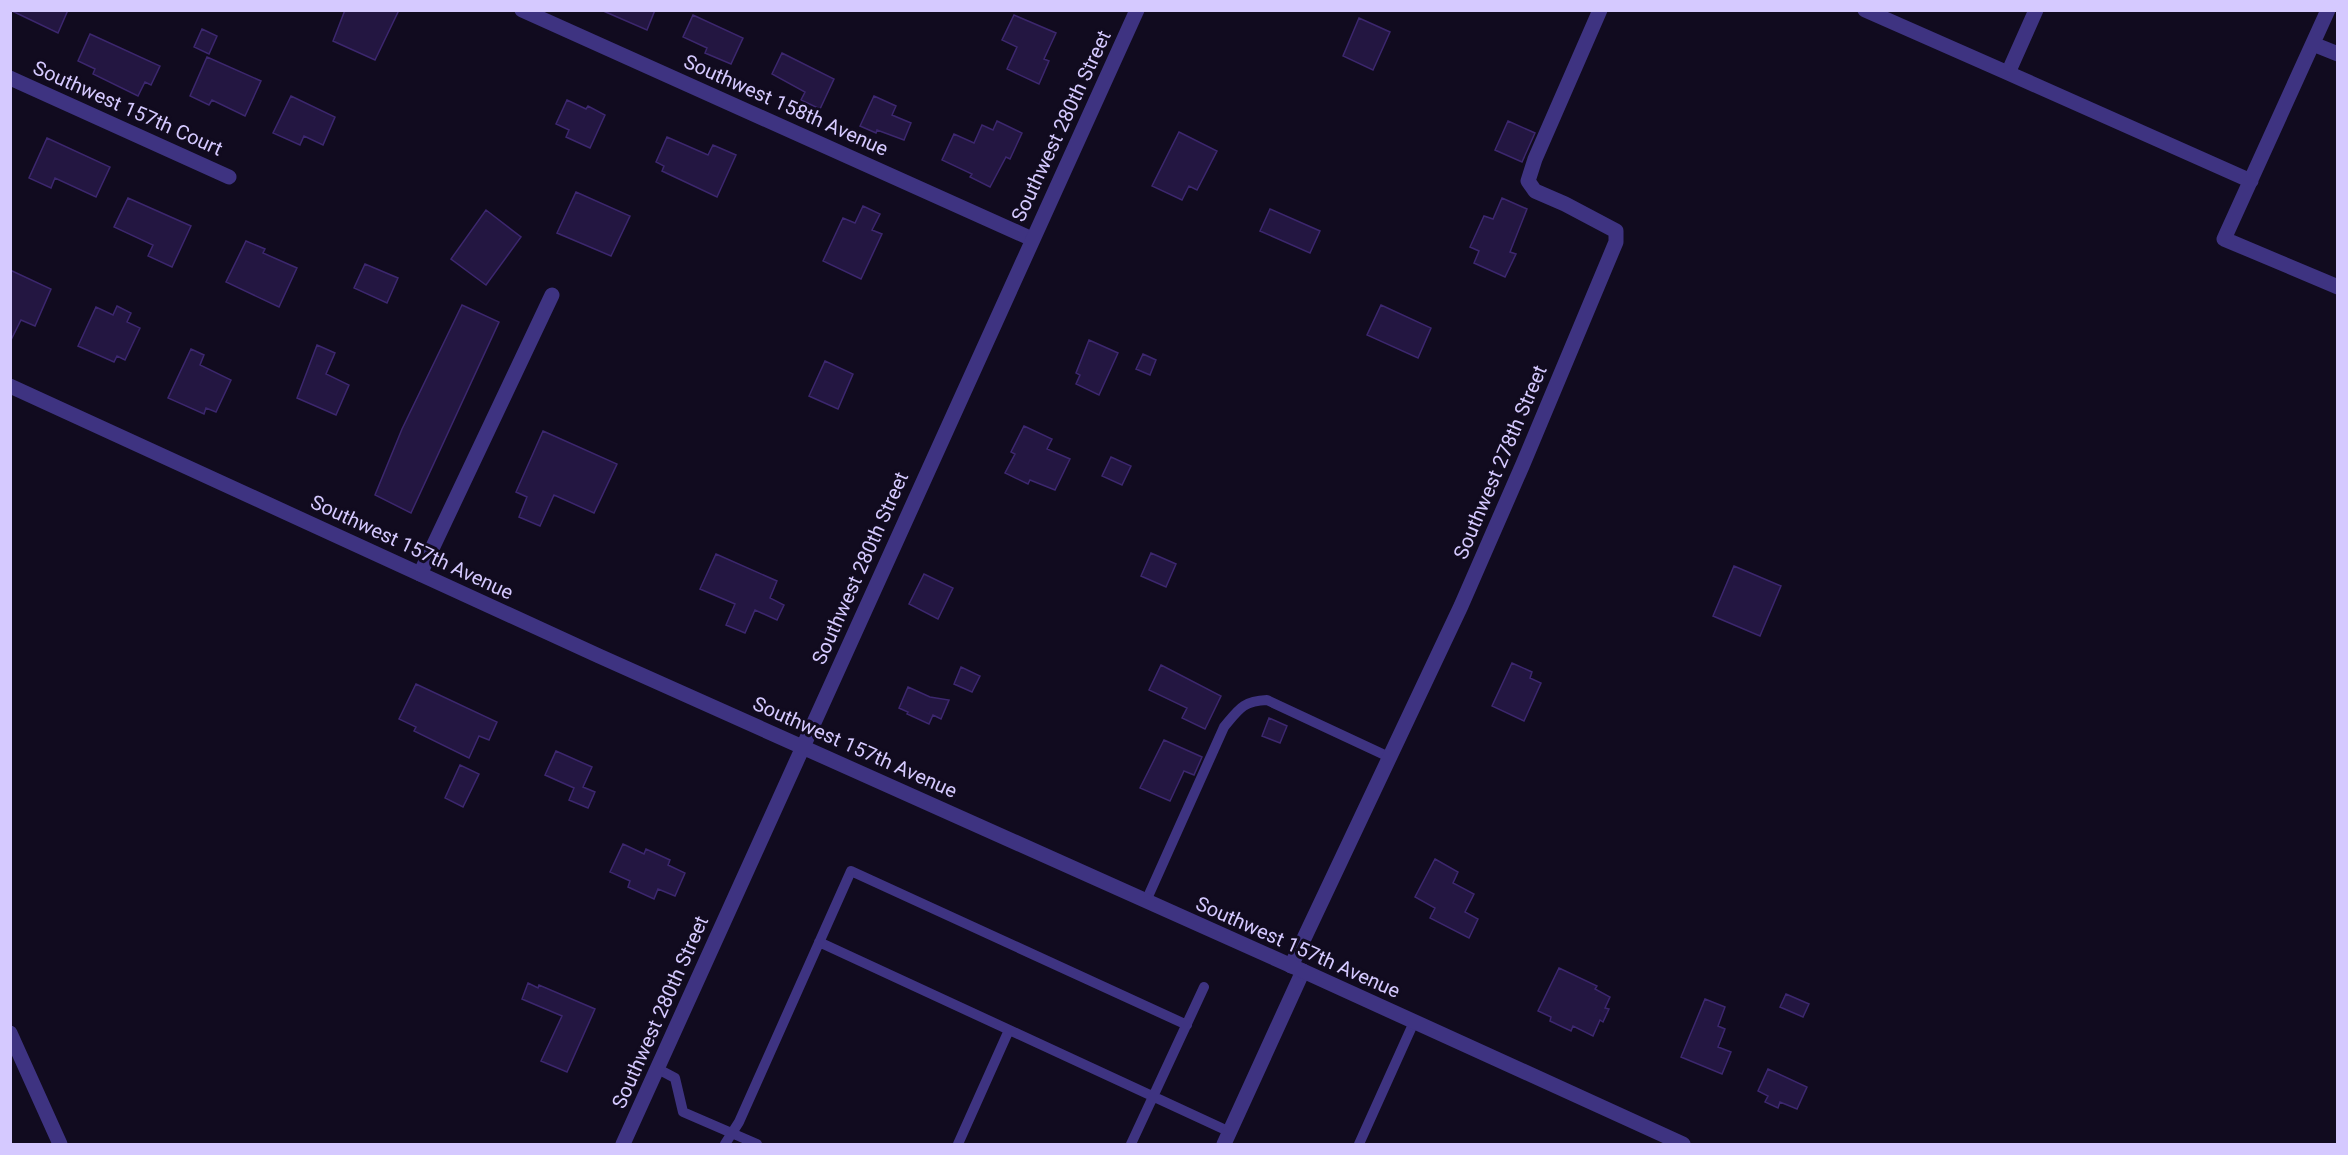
<svg xmlns="http://www.w3.org/2000/svg" width="2348" height="1155" font-family="Roboto,sans-serif">
	<rect width="100%" height="100%" fill="#110b1f"/>
	<path fill="#231641" stroke="#3c276e" stroke-width="1.5" d="M10,10H68L58,33Z
		M345,10H399L375,60L333,41Z
		M601,10H655L647,30Z
		M693,15L743,38L731,64L705,53L707,48L683,37Z
		M1014,15L1056,33L1044,59L1049,61L1039,84L1007,69L1017,47L1002,40Z
		M1359,18L1390,32L1373,70L1343,56Z
		M202,29L217,36L209,54L194,47Z
		M90,34L160,66L151,85L145,82L138,96L93,74L95,69L78,61Z
		M782,53L834,79L820,109L801,100L805,92L772,74Z
		M207,57L261,81L245,116L212,100L209,105L190,96Z
		M291,96L335,117L323,145L304,136L300,145L273,133Z
		M874,96L896,106L892,115L911,123L904,140L877,130L876,133L860,126Z
		M567,100L586,109L588,106L605,115L590,148L566,137L569,130L556,124Z
		M997,121L1022,133L1010,159L1006,157L990,187L970,177L972,174L942,160L954,134L974,143L982,125L993,130Z
		M1508,121L1535,133L1522,162L1495,150Z
		M1179,132L1217,151L1197,190L1189,186L1182,200L1152,186Z
		M667,137L708,155L713,145L736,155L717,197L662,171L664,166L656,162Z
		M47,138L110,167L96,197L55,178L51,188L29,178Z
		M576,192L630,216L611,256L557,233Z
		M128,198L191,226L172,267L148,256L153,245L114,227Z
		M1502,198L1527,209L1510,252L1516,254L1505,277L1474,263L1479,251L1470,247L1484,216L1493,219Z
		M863,206L880,214L872,230L882,234L861,279L823,261L843,218L855,223Z
		M1270,209L1320,231L1310,253L1260,231Z
		M486,210L521,237L486,285L451,259Z
		M246,241L265,249L263,253L297,268L279,307L226,282Z
		M365,264L398,278L387,303L354,288Z
		M10,270L51,289L35,326L21,320L10,342Z
		M462,305L499,322L411,513L375,495L402,429Z
		M1381,305L1431,328L1418,358L1367,335Z
		M117,306L131,313L127,322L140,328L125,360L117,356L114,362L78,346L96,307L113,315Z
		M1089,340L1118,353L1099,395L1076,384L1080,375L1076,373Z
		M317,345L335,353L326,374L349,385L336,415L297,398Z
		M191,349L204,355L200,365L231,380L216,412L206,408L204,414L168,398Z
		M1143,354L1156,360L1150,375L1136,369Z
		M825,361L853,374L838,409L809,396Z
		M1024,426L1052,439L1047,449L1070,459L1055,490L1030,480L1028,484L1005,473L1015,454L1011,452Z
		M543,431L617,464L594,513L554,495L540,526L519,517L527,497L516,492Z
		M1111,457L1131,466L1122,485L1102,476Z
		M1151,553L1176,564L1166,587L1141,576Z
		M716,554L777,581L770,598L784,605L777,620L755,610L745,633L726,625L735,604L700,589Z
		M1734,566L1781,586L1760,636L1713,616Z
		M924,574L953,588L938,619L909,604Z
		M1512,663L1532,672L1530,678L1541,683L1524,721L1492,706Z
		M1161,665L1221,696L1205,729L1182,718L1187,708L1149,690Z
		M961,667L980,676L972,692L954,684Z
		M416,684L497,722L489,740L479,736L469,758L414,731L416,727L399,719Z
		M908,687L930,697L949,700L941,719L933,715L929,724L907,714L908,712L899,708Z
		M1269,718L1287,726L1280,743L1262,736Z
		M1164,740L1202,757L1194,775L1184,771L1170,801L1140,788Z
		M556,751L592,767L583,787L595,792L588,808L569,800L574,788L545,775Z
		M460,765L479,774L463,807L445,798Z
		M623,844L644,854L646,849L670,860L668,865L685,873L675,896L658,889L654,899L628,887L630,881L610,872Z
		M1435,859L1458,872L1453,883L1474,894L1465,912L1478,919L1469,938L1430,918L1435,908L1415,897Z
		M1559,968L1597,986L1595,989L1610,997L1605,1008L1609,1009L1603,1022L1600,1020L1593,1036L1573,1026L1571,1031L1550,1021L1551,1017L1538,1011Z
		M528,983L538,988L539,985L595,1009L567,1072L541,1061L562,1016L522,999Z
		M1786,994L1809,1004L1803,1017L1780,1007Z
		M1705,999L1725,1007L1718,1026L1725,1029L1718,1047L1731,1052L1722,1074L1681,1057Z
		M1768,1069L1807,1087L1797,1109L1780,1102L1778,1108L1765,1102L1768,1096L1758,1091Z"/>
	<g fill="none" stroke-linecap="round" stroke-linejoin="round">
		<path stroke="#3e3381" stroke-width="10" d="M1146,901L1224,727C1239,709 1243,701 1267,700L1389,757
			M819,942L1230,1132
			M658,1069L675,1078L683,1112L757,1144
			M725,1144L739,1122L851,871L1187,1025
			M958,1144L1009,1030
			M1131,1144L1204,987
			M1359,1144L1414,1022"/>
		<path stroke="#3e3381" stroke-width="15" d="M522,10L1032,239
			M1865,10L2008,73
			M2036,10L2008,73L2251,181
			M2328,10L2224,239L2338,287
			M2313,44L2338,54
			M10,78L229,177
			M420,574L552,295
			M1291,966L1461,606L1523,464L1616,242V231L1565,204L1535,191L1528,181L1535,159L1600,10
			M1224,1144L1303,971"/>
		<path stroke="#3e3381" stroke-width="15" d="M10,386L599,656L1303,971L1683,1144
			M10,1033L60,1144
			M623,1144L1137,10"/>
	</g>
	<g text-anchor="middle" dominant-baseline="central" stroke-width="6" stroke-linejoin="round" paint-order="stroke">
		<g font-size="20" fill="#d5c9ff" stroke="#110b1f">
			<text transform="translate(786 105) rotate(24)">Southwest 158th Avenue</text>
			<text transform="translate(128 108) rotate(24)">Southwest 157th Court</text>
			<text transform="translate(1061 126) rotate(-65)">Southwest 280th Street</text>
			<text transform="translate(1500 462) rotate(-67)">Southwest 278th Street</text>
			<text transform="translate(412 547) rotate(25)">Southwest 157th Avenue</text>
			<text transform="translate(860 568) rotate(-66)">Southwest 280th Street</text>
			<text transform="translate(855 747) rotate(24)">Southwest 157th Avenue</text>
			<text transform="translate(1298 947) rotate(24)">Southwest 157th Avenue</text>
			<text transform="translate(660 1012) rotate(-66)">Southwest 280th Street</text>
		</g>
	</g>
	<rect width="2348" height="1155" fill="none" stroke="#d5c9ff" stroke-width="24"/>
</svg>
